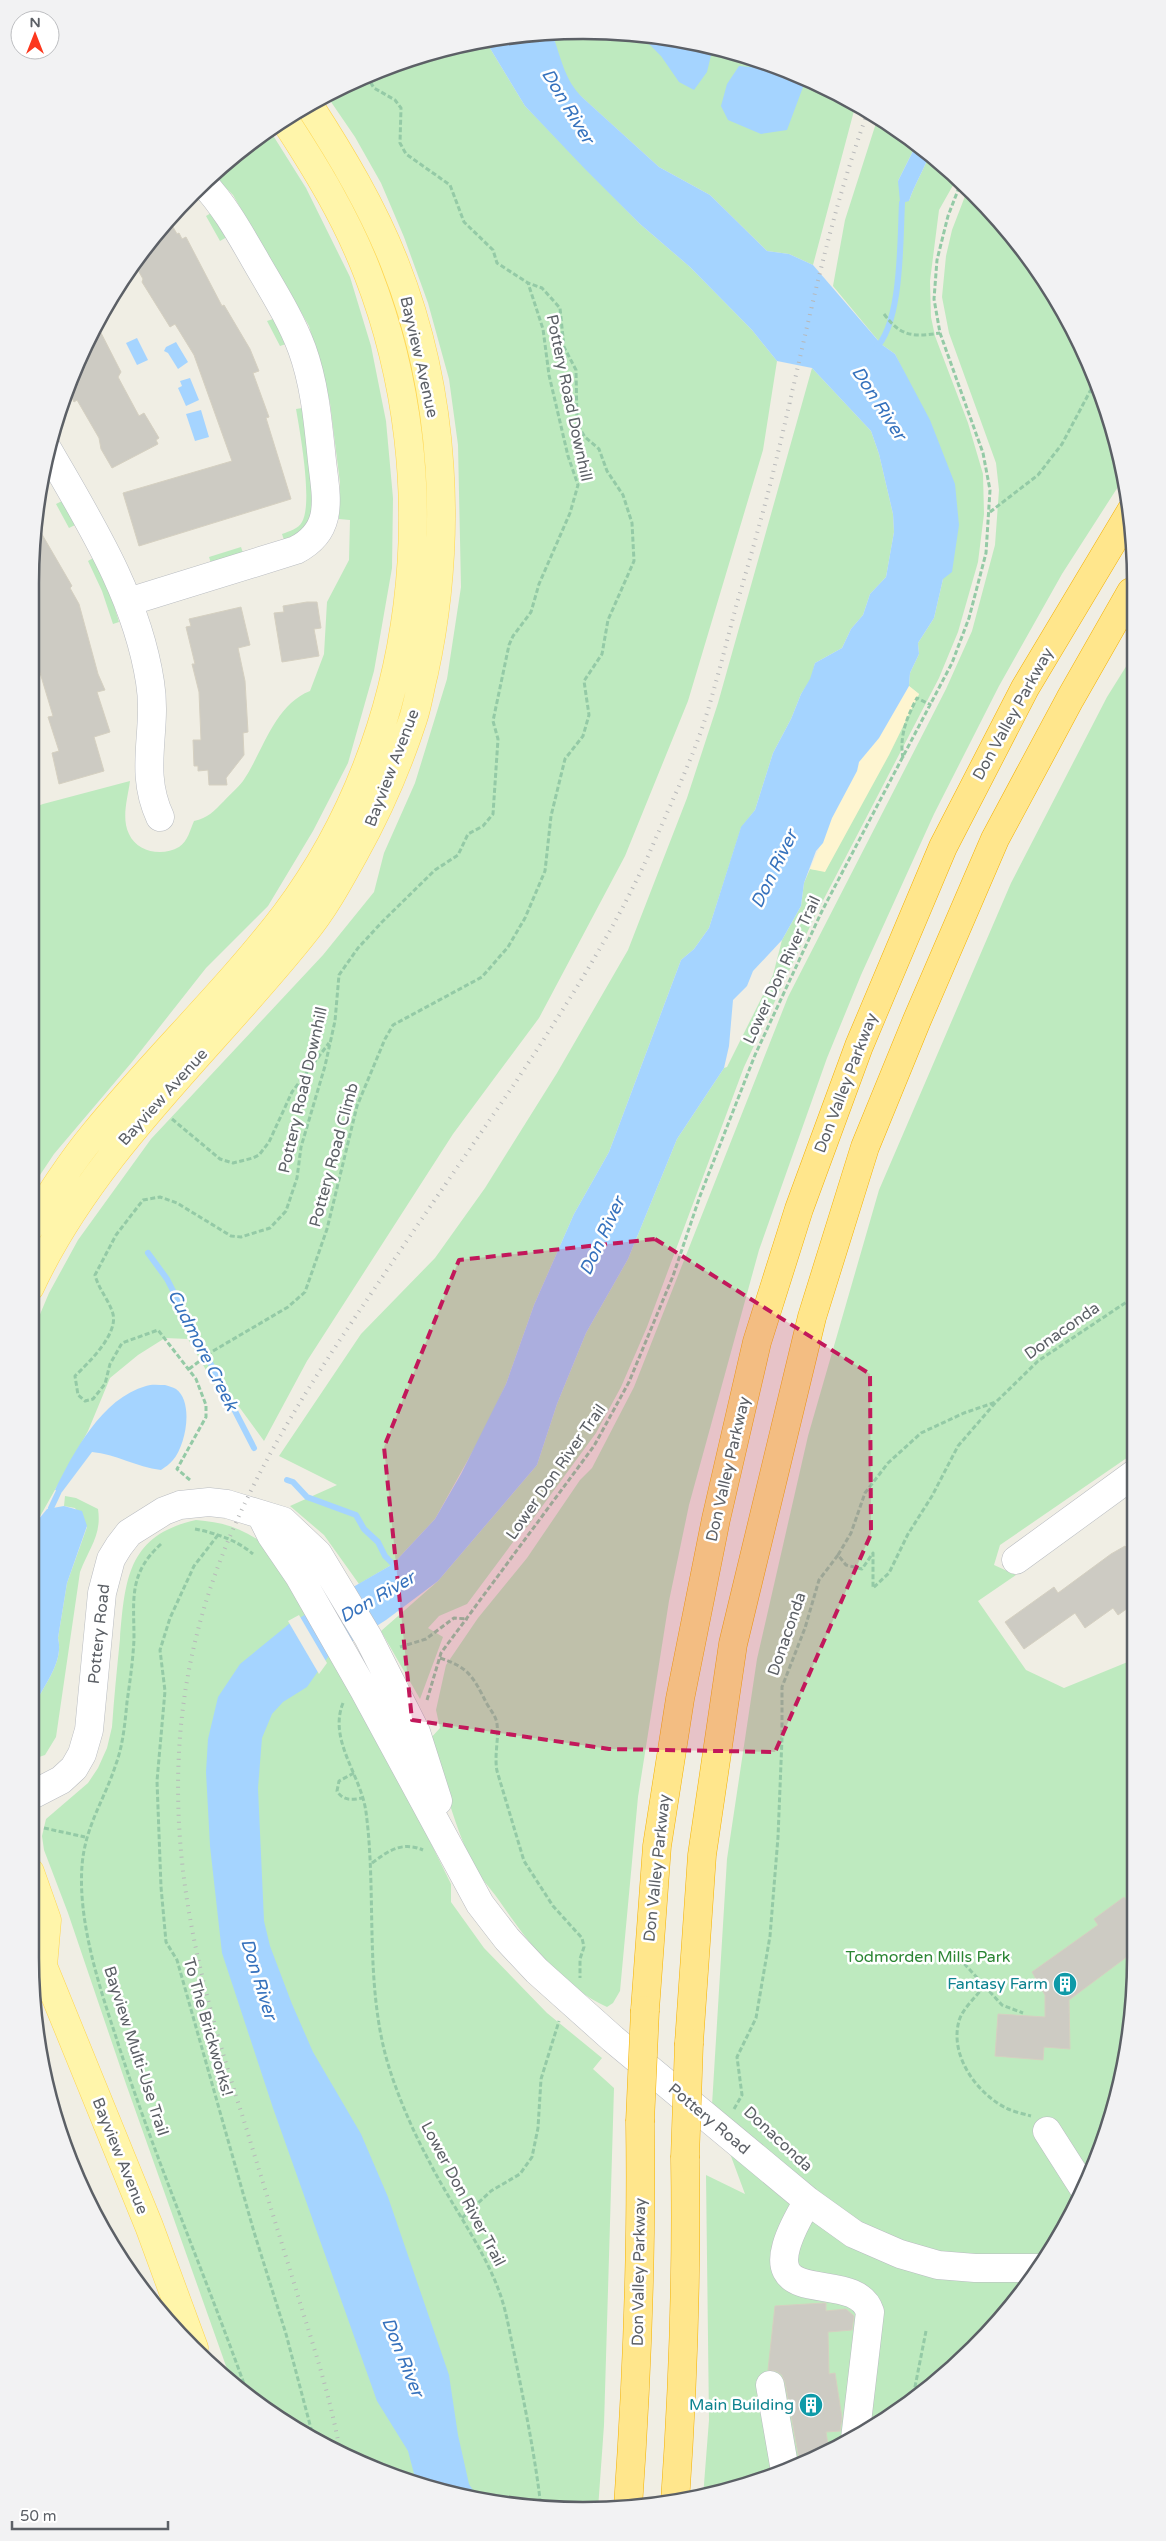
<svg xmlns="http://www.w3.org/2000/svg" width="1166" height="2541" font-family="'Varela Round',sans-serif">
	<rect width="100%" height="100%" fill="#f0eee4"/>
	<path fill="#beeabf" d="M583,30L691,41L794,72L855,107L813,265L789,254L767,251L710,195L659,167L574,90L562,68L552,33Z
		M485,40L525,106L640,224L690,267L752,330L777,361L763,450L688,701L625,856L539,1018L453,1134L307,1361L264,1441L237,1404L217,1389L188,1339L165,1338L138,1355L110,1378L88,1431L38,1520L30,1556V1338L49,1293L78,1240L151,1139L323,955L374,892L384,853L415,783L447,679L461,587L458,445L449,379L428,303L404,237L381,183L355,137L327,96L371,72Z
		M877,120L917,143L898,181L909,201C914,186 922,173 928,158L932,157L956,180L939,210L930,281L931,317L935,336L968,423L983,474L984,514L978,562L958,632L939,678L815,916L744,1067L647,1327L621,1387L596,1433L527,1527L522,1530L467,1604L439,1616L428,1628L443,1637L420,1699L381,1631L438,1581L537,1465L557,1404L586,1333L628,1259L677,1139L724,1068L727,1067L773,975L782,940L801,906L804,883L810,869L825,871L919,694L909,686L910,673L919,654L918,643L934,618L943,579L911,387L895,354L881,344L833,286L845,220Z
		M269,129L306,188L350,277L371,346L386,421L393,498L392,568L374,671L348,763L313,831L268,906L206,968L132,1062L54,1154L30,1190V809L43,804L130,781C128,797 121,818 129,834C137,852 162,857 179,847C188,841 190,830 194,821C208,818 214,811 224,801C230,794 238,788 243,781C263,752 274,705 310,691L324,654L327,602L349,560L350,520L339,519L340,483L330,403L309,326L233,195L213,175Z
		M967,191L1022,246L1094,371L1123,479L1062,574L999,686L934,814L861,975L827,1058L759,1250L689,1505L669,1601L638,1797L620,1991L613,2003L607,2007C558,1984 528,1942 498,1899C490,1888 480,1877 473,1865C454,1826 444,1781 429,1740L440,1728L436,1710L446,1665L478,1618L527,1558L580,1480L592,1468L634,1387L788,997L946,689L972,631L995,545L999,490L996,463L949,333L942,297L946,256L952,230Z
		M211,213L227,237L220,241L206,216Z
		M273,319L286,344L280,346L267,321Z
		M812,368L871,431L879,454L893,514L894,532L886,577L870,594L863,615L851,629L842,648L815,663L811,679L801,694L791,719L773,753L755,810L741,828L709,928L694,949L681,960L609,1152L574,1214L534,1305L506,1384L484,1431L435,1519L393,1564L359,1584L324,1535L290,1506L337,1485L279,1456L361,1334L435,1258L485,1188L557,1073L628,950L687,798L718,703Z
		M302,408C306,434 319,501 309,523C305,532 293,537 284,540L282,534C290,531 298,529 302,522C313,503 300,432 296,409Z
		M62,501L75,525L69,528L56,504Z
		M241,547L243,553L211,563L209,557Z
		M93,558L108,586L119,622L113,624L102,591L88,561Z
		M1132,657L1134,1453L1000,1545L994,1565L1016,1575L978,1601L1026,1670L1064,1688L1135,1659L1136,1958L1125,2066L1094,2169L1043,2265L999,2323L920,2397L859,2437L761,2482L703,2497L709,2420L706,2175L745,2194L712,2105L727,1859L757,1659L808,1436L879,1190L1011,883L1107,697Z
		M65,1496L76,1498L98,1509C102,1535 89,1548 80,1572L56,1737L45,1755L30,1760V1707L35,1704C45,1684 64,1661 58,1638L67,1583L87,1527L75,1508L64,1506Z
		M196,1520C223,1522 241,1528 263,1543L364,1707L451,1884V1902L484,1948L547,2013L602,2058L593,2069L614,2088L604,2425L598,2509L583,2511C548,2508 512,2506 477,2501C402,2489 287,2435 232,2383L126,2084L68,1913L44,1850L42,1836L46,1819L88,1783L98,1768L107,1748L112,1727C114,1698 117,1668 120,1639C125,1579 128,1535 196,1520Z
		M44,2080L47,2086L112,2245L104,2234L59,2136Z"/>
	<path fill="#fef5d0" d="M909,686L919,694L889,755L825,872L810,869L832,818L857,771L859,762L879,738Z"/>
	<path fill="#a5d4ff" d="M552,33C561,57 564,80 583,98L659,167L710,195L767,251L789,254L813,265L881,344L895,354L930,420L955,484L959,525L952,572L943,579L934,618L918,643L919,654L910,673L909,686L879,738L859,762L857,771L832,818L823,843L816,851L804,883L801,906L782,940L753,971L747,986L733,1000L729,1046L724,1068L677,1139L628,1259L586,1333L557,1404L537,1465L438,1581L386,1620L328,1657L307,1687L283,1702L272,1714L262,1738L258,1788L264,1921L270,1946L292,2004L313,2052L361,2134L388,2197L449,2375L458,2435L469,2484L480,2501L417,2485L408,2451L377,2401L273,2108L222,1953L210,1846L206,1772L208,1739L218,1697L240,1664L289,1624L393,1564L435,1519L461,1474L506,1384L534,1305L574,1214L609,1152L681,960L694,949L709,928L741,827L755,810L773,753L791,719L801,694L810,679L815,663L842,648L851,629L863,615L870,594L886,577L894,532L893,514L879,454L871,431L812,368L777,361L752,330L690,267L640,224L585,169L525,106L485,40Z
		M652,37L691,41L713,47L707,72L694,90L679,82L661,56L649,44Z
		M739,66L774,69L778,67L806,79L787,130L761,134L728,120L721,106L727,84Z
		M917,143L932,157L928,158C922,173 914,186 909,201L902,203L900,202L898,181Z
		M137,338L148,360L137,365L126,343Z
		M176,342L188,362L178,369L168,353L164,351L166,347Z
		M190,378L199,400L186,406L178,388L182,386L180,381Z
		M201,410L209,437L195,441L186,414Z
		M165,1385C168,1386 173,1387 176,1389C194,1402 186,1445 173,1460C170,1464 165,1467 161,1470C136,1467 116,1454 92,1452L62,1492L55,1490C73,1453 102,1398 146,1386C151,1384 159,1385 165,1385Z
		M64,1506L82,1511L87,1526L67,1583L58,1638C64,1661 45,1684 35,1704L30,1707V1556L38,1520L47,1509Z"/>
	<path fill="#f0eee4" d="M299,1615L327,1663L319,1674L288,1621Z"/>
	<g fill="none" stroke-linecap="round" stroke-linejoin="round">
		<path stroke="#a5d4ff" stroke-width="6" d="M875,349C902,324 900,240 902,203
			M148,1253L167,1279L254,1448
			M287,1480L293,1482L307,1497L356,1515L364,1529L378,1542L385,1556L393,1564
			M51,1508L59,1491"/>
	</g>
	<path fill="#cdcbc3" stroke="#d5d0c1" d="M169,220L177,234L179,233L182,239L186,237L222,306L224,305L250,349L259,371L253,373L269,417L266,418L291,499L139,546L123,493L232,461L194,355L175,324L170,327L142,282L143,279L134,263Z
		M97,325L121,372L118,377L139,416L144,413L159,438L156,440L158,444L112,468L101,449L99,438L77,400L74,402L67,388L72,372Z
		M36,524L72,586L70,588L79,604L98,674L105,690L97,692L110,732L94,737L104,771L59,784L52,753L59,751L48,717L53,716L38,666L35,665L30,642V583Z
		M307,602H317L321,628L314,629L319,656L282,662L274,613L284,612L283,606Z
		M241,607L250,645L238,648L245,681L248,732L243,733L244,755L226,778L227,785H209L208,770L198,771V766H194L193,740H201L199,692L192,664H195L186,627L191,626L189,619Z
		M1135,1544V1603L1118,1615L1113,1608L1085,1628L1075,1613L1024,1649L1005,1622L1054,1587L1058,1593L1111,1554L1125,1546L1127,1549Z
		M1124,1897L1136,1912V1950L1069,2000L1070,2049L1044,2047L1043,2060L995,2056L998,2014L1045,2017V1995L1032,1972L1098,1925L1094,1919Z
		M824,2303H826V2311L846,2309L854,2316L852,2330L828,2332L829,2374L835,2373L842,2418L840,2431L826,2432L829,2451L800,2464L785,2382L782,2375L776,2371L768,2370L775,2306Z"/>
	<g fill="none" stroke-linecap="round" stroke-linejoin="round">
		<g stroke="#b9bcc1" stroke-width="29">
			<path id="minor" d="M48,450C90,523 137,597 150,682C158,731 138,770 160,817
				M128,602L296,550C335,530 326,497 322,461C318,423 315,385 302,349C290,317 271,288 254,258C239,232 224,205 203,183
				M261,1515L271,1535L299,1576L364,1690L480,1904L507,1939L537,1971L613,2039L808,2201L854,2234L900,2254L938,2265L975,2268H1040
				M1016,1560L1134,1474
				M30,1796L61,1780L74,1768L82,1754L89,1730L102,1593L111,1559L119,1546L129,1533L164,1511L180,1505L209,1502L227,1504L283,1521L318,1554L368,1637L416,1732L438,1801
				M1047,2131L1084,2189
				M808,2201C734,2323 854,2262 870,2312L855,2439
				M770,2385L785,2471"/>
		</g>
		<g stroke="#ffd54e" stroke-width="29">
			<path id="major" d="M30,1227C50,1195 70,1163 94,1134C155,1059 226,992 285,915C420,735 449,483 368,274C347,219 316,168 284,119
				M30,1287C94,1150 211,1050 304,933C324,909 339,881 354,854C378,811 398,765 413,719C418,704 420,688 424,673C453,539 446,393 395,264C373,208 342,156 309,105
				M30,1872L47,1920L43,1966
				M30,1950L43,1966L149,2226L194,2348"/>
		</g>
		<g stroke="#f4b100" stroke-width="29">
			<path id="highway" d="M645,2010L657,1846L680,1699L716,1519L757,1342L799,1209L859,1046L943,847L1025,688L1131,511
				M689,2043L702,1855L733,1644L812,1317L865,1147L917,1020L995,839L1070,699L1131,592
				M675,2502C683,2387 687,2273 685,2158
				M628,2507C637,2378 642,2251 640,2122"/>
		</g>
		<path stroke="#94caa6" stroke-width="3" stroke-dasharray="5 2.5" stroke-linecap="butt" d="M884,314C901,337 913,337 940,333
			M990,512L1038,475L1062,444L1096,380
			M903,758C899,736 907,717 917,698L931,705
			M172,1119L220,1159L233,1163L253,1158L259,1155L269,1142L292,1092L329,1043
			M189,1369L213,1351L288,1307L305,1292L327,1229L357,1106L385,1039L393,1025L482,977L508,947L525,918L545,871L551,816L565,759L583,736L589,715L584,681L602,654L608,620L634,561L632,523L623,495L607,471L599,449L585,437L577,424L576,370L564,347L560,308L542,288L528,283L497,263L493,250L464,222L450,185L406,154L400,143L401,108L395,100L374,88L366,75
			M190,1480L177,1469L206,1417V1405L196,1379L158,1330L122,1343L110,1364L105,1384L93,1399L85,1401L78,1395L75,1376C88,1363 118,1335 113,1314C109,1300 99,1290 95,1275L116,1235L143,1200L160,1197L177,1203L231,1236L241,1237L270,1228L286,1211L297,1178L301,1147L325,1066L335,1021L339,975L358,948L382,922L435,870L458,855L468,834L483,826L493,814L498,739L493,721L509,645L513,636L531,612L539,584L570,513L578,485L568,456L549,375L543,329L528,283
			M195,1529C215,1533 237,1540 253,1554
			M218,1535L194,1566L170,1618L160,1650L165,1691L157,1781L161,1887L166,1942L177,1960L254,2232L286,2334L314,2440
			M161,1544C128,1574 134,1600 134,1639C133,1660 130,1681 127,1702C125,1723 123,1745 116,1764C104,1801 85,1826 82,1866C78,1920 98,1983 115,2034C154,2157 206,2276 249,2398
			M838,1555L851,1533L865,1493L888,1463L921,1433L964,1413L996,1402
			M400,1647L426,1639L454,1618L468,1619
			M440,1658C470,1668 473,1677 487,1704C491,1711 496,1716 497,1724C499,1740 494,1755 497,1771L524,1861L553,1906L582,1938L584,1947L580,1959V1978
			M427,1700L441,1653L594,1446L629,1382L673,1276L700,1196L755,1055L822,911L952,663L969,618L986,553L990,490L983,453L940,333L934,299L937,260L948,216L960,185
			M343,1703C328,1740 361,1775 366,1812C377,1895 364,1983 388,2064C398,2097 413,2131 429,2161C451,2205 482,2245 499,2291C507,2312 510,2336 515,2357C525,2407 535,2456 541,2507
			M354,1773L339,1781L337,1791C343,1801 352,1800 362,1798
			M44,1828L85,1837
			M372,1863C388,1851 402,1841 423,1850
			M959,1958L1002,2005L1023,2013
			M984,1986C977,1996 962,2009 959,2021C949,2056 978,2095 1008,2109C1015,2112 1024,2114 1031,2116
			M734,2109L742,2095L737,2057L756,2018L770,1936L778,1837L782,1738V1687L805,1628L819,1580L838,1555L846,1565L862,1569L873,1553V1588L889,1573L908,1534L932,1496L958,1446L996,1402L1038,1361L1134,1297
			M462,2218L491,2191L520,2174L532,2157L538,2128L541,2079L559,2021
			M912,2402L926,2331"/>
		<use href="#minor" stroke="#fff" stroke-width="28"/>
		<use href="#major" stroke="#fff5aa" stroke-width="28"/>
		<use href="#highway" stroke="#ffe68c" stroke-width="28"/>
		<path stroke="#b7b8b9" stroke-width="4" stroke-dasharray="1 6" stroke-linecap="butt" d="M340,2452C331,2398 313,2345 297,2293C280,2237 262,2180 245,2124C205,2000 172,1884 179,1752C189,1567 278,1430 379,1282C424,1215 470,1149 515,1083C564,1009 612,935 649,854C668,809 693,759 707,713C718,677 727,640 737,603C750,559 763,514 774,469C803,351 825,229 867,114"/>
		<g stroke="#f4b100" stroke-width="29" stroke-linecap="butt">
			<path id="highway-bridge" d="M640,2122L645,2010
				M685,2158L689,2043"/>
		</g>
		<use href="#highway-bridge" stroke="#ffe68c" stroke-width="28"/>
	</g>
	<path fill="#c2185b" fill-opacity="0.2" stroke="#c2185b" stroke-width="4" stroke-dasharray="10 6" stroke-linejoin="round" d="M655,1239L870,1374L871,1534L775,1752L609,1749L412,1720L384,1447L459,1260Z"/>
	<defs>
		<g id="building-disc" transform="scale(1.25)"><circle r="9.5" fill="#0f9aa8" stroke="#fff"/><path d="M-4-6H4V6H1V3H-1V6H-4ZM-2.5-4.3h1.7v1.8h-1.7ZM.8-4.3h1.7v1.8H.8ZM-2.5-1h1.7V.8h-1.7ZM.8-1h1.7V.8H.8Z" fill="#fff"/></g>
	</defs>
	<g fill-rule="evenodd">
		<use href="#building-disc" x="1065" y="1984"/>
		<use href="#building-disc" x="811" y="2405"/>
	</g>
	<g text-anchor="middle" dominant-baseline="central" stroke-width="5" stroke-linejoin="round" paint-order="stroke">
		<g font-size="16" fill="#5c6066" stroke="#fff">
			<text transform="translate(419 357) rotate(77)">Bayview Avenue</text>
			<text transform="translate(569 398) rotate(78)">Pottery Road Downhill</text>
			<text transform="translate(1013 714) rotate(-61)">Don Valley Parkway</text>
			<text transform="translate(392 768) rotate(-69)">Bayview Avenue</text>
			<text transform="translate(782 970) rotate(-65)">Lower Don River Trail</text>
			<text transform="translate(846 1083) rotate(-69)">Don Valley Parkway</text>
			<text transform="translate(303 1090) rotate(-77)">Pottery Road Downhill</text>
			<text transform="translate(163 1097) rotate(-48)">Bayview Avenue</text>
			<text transform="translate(334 1155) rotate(-75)">Pottery Road Climb</text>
			<text transform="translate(1062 1331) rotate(-35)">Donaconda</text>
			<text transform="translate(728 1469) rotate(-77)">Don Valley Parkway</text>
			<text transform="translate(556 1472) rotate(-55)">Lower Don River Trail</text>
			<text transform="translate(99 1634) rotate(-84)">Pottery Road</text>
			<text transform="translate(787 1634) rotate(-71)">Donaconda</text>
			<text transform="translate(657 1868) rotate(-84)">Don Valley Parkway</text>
			<text transform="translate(208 2027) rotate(74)">To The Brickworks!</text>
			<text transform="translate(136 2051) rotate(72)">Bayview Multi-Use Trail</text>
			<text transform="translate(709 2119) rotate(40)">Pottery Road</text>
			<text transform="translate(778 2139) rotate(43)">Donaconda</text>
			<text transform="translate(120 2156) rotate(68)">Bayview Avenue</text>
			<text transform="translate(463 2194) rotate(62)">Lower Don River Trail</text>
			<text transform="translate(639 2272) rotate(-89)">Don Valley Parkway</text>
		</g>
		<g font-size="16" fill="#2b8533" stroke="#fff">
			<text x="928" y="1957">Todmorden Mills Park</text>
		</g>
		<g font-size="16" fill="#0d838f" stroke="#fff" text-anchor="end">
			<text x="1048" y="1984">Fantasy Farm</text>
			<text x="794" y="2405">Main Building</text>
		</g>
		<g font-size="18" font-style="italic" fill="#3672bd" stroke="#fff">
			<text transform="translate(568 106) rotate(59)">Don River</text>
			<text transform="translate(879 403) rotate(57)">Don River</text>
			<text transform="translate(774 869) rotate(-64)">Don River</text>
			<text transform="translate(602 1236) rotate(-65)">Don River</text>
			<text transform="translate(203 1350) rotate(63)">Cudmore Creek</text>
			<text transform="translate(377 1597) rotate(-30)">Don River</text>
			<text transform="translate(259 1979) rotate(73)">Don River</text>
			<text transform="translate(403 2357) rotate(68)">Don River</text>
		</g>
	</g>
	<path d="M0 0H1166V2541H0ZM583 39H583A544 544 0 0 1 1127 583V1958A544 544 0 0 1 583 2502H583A544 544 0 0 1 39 1958V583A544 544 0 0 1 583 39Z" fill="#f2f2f3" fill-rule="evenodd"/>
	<path fill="none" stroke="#5c6066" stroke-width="2.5" d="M583 39H583A544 544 0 0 1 1127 583V1958A544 544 0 0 1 583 2502H583A544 544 0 0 1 39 1958V583A544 544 0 0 1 583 39Z"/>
	<g transform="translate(35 35)"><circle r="24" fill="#ffffff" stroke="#bebfc2"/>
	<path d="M0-4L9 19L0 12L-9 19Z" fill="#fc381e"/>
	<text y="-8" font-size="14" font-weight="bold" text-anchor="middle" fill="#5c6066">N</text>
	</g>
	<path d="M12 2521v8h156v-8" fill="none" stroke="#5c6066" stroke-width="2.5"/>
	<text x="20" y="2521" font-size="15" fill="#5c6066" stroke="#ffffff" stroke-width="4" paint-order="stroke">50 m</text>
</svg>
